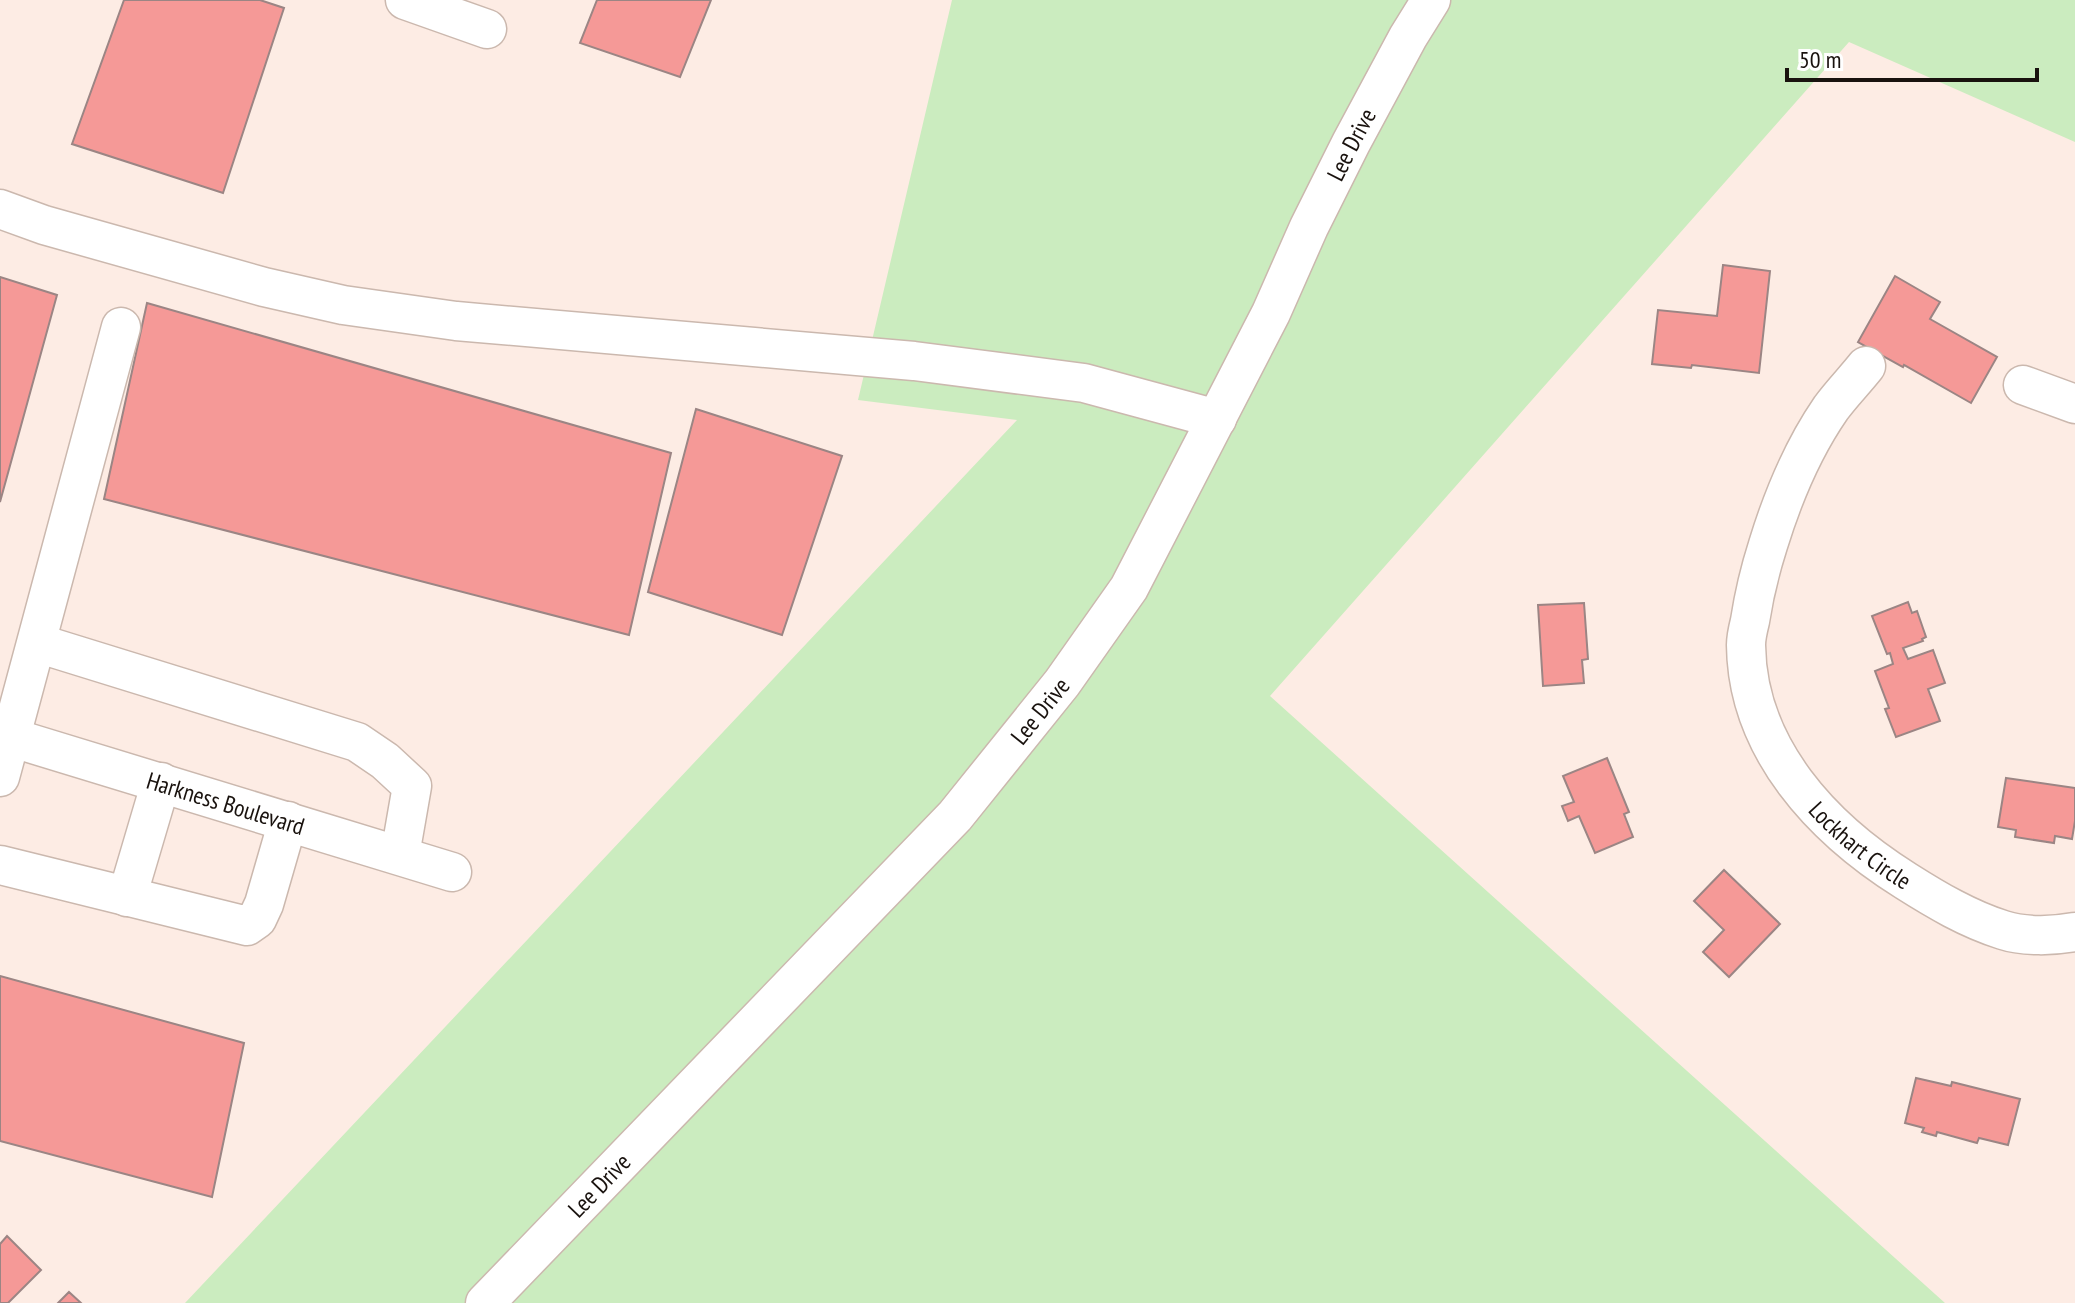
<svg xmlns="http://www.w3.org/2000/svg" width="2075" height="1303" font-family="'PT Sans Narrow',sans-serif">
	<rect width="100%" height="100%" fill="#fdece4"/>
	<path fill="#cbecbf" d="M952,0H2075V142L1849,42L1270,696L1945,1303H185L1017,420L858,400Z"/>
	<path fill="#f59997" stroke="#9b8584" stroke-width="2" d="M124,0H260L284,8L223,193L72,144Z
		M597,0H711L680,77L580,43Z
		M1723,265L1770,271L1759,373L1692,365L1691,368L1652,364L1658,310L1717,316Z
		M1895,276L1940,302L1930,319L1997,357L1971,403L1904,365L1903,367L1858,342Z
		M0,277L57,295L0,502Z
		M147,303L671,453L629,635L104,499Z
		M696,409L842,456L782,635L648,592Z
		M1908,602L1912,613L1917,611L1926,637L1922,639L1923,641L1903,648L1908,659L1933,650L1945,683L1928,689L1940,721L1896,737L1885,709L1889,708L1875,671L1893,664L1890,653L1887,654L1872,616Z
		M1584,603L1588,659L1582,660L1584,683L1543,686L1538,605Z
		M1607,758L1629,812L1624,814L1633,837L1595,853L1579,816L1568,821L1562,806L1574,802L1563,776Z
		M2006,778L2075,788V821L2072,839L2055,836L2054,843L2015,837L2016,830L1998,827Z
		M1724,870L1780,924L1729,977L1703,952L1724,930L1694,901Z
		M0,976L244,1043L212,1197L0,1141Z
		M1916,1078L1951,1086L1952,1082L2020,1099L2008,1145L1979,1138L1977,1143L1937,1132L1936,1136L1922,1132L1924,1128L1905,1123Z
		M7,1236L41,1270L8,1303H0V1244Z
		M69,1292L81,1303H58Z"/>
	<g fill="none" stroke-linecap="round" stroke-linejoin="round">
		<g stroke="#cbb8ae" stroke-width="41">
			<g id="minor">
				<path d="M405,0L487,29"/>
				<path d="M0,209L44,225L264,287L343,305L456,321L914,361L1084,383L1217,419"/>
				<path id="s1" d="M1866,366C1855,380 1842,393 1831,408C1802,450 1783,496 1768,545C1760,570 1754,595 1750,621C1748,629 1746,637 1746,645C1747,749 1823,829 1906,881C1936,900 1968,919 2003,930C2024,937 2054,936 2075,932"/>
				<path d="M2023,385L2075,404"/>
				<path d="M37,643L357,742L385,761L412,786L400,855"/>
				<path id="s2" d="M0,734L452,872"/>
				<path d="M0,777L121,327"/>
				<path d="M0,865L247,926L257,919L264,904L288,821"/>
				<path d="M127,897L161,782"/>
				<path id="s3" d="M485,1303L955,816L1062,683L1129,588L1271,313L1309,227L1351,143L1408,37L1431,0"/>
			</g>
		</g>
		<use href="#minor" stroke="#fff" stroke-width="38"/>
	</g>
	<g text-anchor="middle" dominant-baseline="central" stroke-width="6" stroke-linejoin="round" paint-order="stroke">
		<g font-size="24" fill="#19120e" stroke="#fff">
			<text stroke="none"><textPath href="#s3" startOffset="1460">Lee Drive</textPath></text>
			<text stroke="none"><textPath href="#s3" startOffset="812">Lee Drive</textPath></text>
			<text stroke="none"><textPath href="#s2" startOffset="236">Harkness Boulevard</textPath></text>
			<text stroke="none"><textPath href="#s1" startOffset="548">Lockhart Circle</textPath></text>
			<text stroke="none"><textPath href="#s3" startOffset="164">Lee Drive</textPath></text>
		</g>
	</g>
	<path d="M1787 68v12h250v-12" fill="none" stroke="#19120e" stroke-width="4"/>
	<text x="1799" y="68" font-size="24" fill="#19120e" stroke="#ffffff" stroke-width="6" paint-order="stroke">50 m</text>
</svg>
